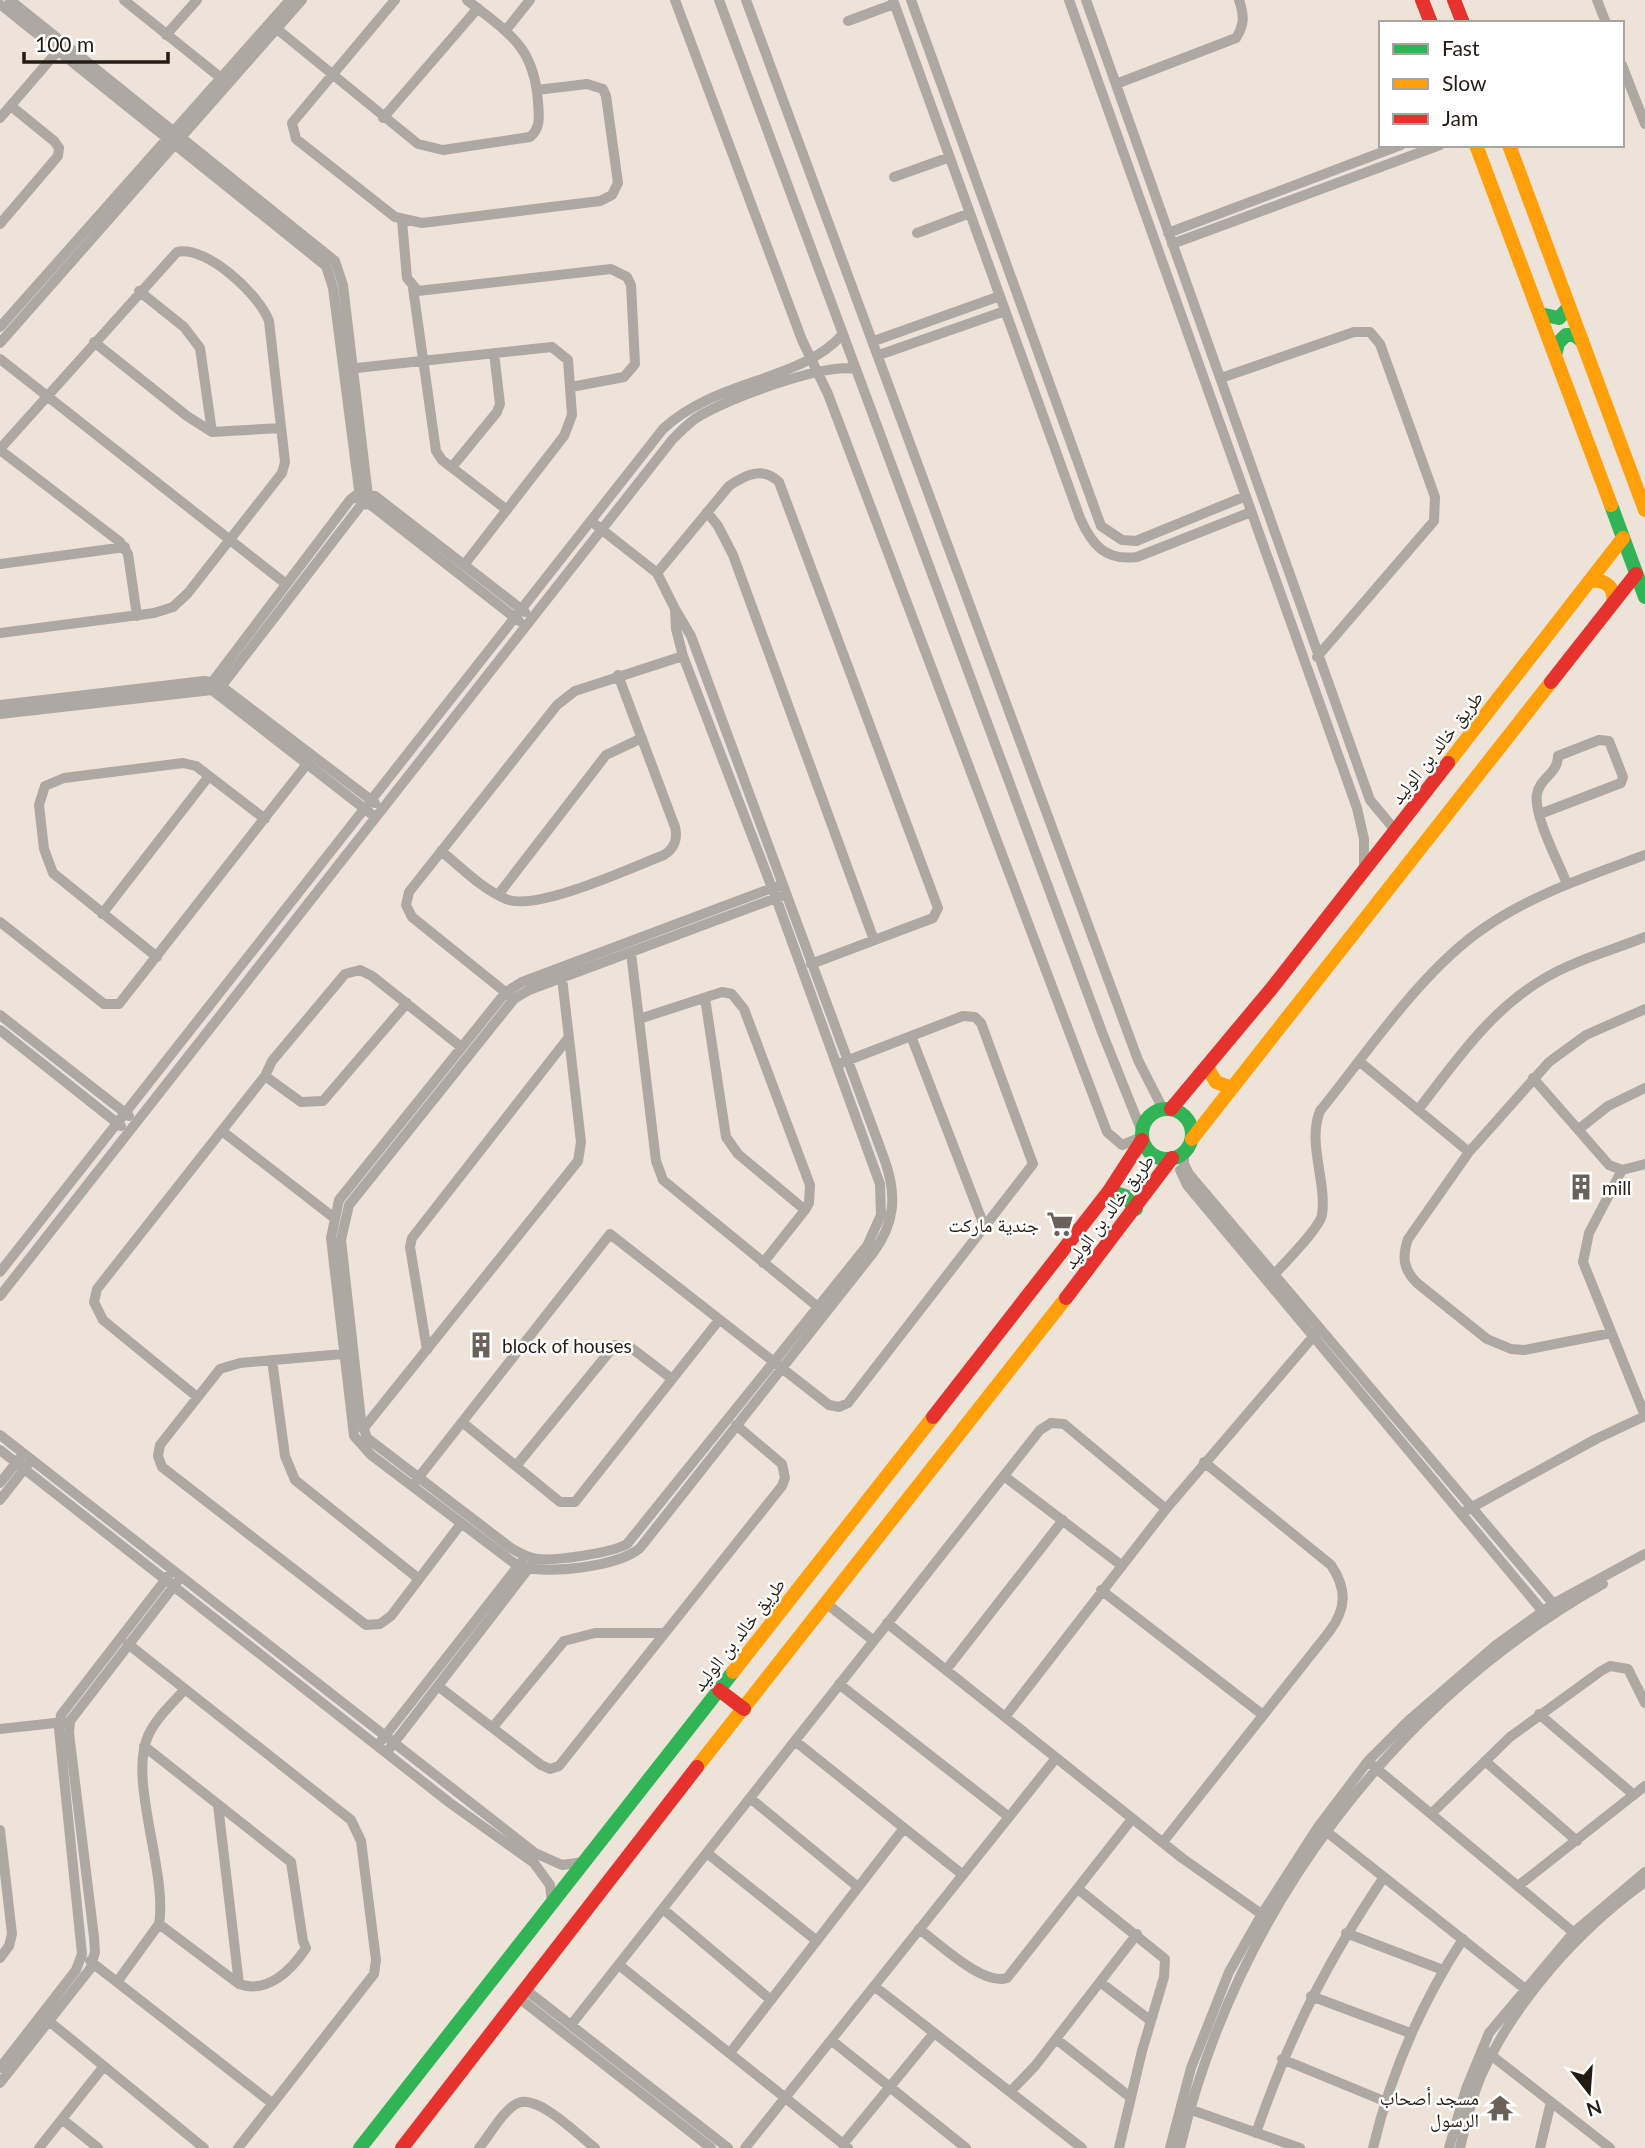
<svg xmlns="http://www.w3.org/2000/svg" width="1645" height="2148" font-family="Lato,'Noto Naskh Arabic',sans-serif">
	<rect width="100%" height="100%" fill="#eee3d8"/>
	<g fill="none" stroke-linecap="round" stroke-linejoin="round">
		<path stroke="#ada8a2" stroke-width="10" d="M10,0L335,261L343,285L369,504
			M124,0L221,78
			M395,0L292,123L296,139L395,217L422,223L600,201L612,195L618,183L606,96L603,89L587,84L537,90
			M675,0L802,340L828,394L1107,1132L1122,1145L1142,1137
			M719,0L1102,1032L1142,1132
			M746,0L1138,1060L1163,1109
			M893,0L1080,518C1092,545 1105,561 1137,557L1251,512
			M911,0L1101,526L1122,540L1136,541L1246,496
			M1069,0L1357,808L1364,839V870
			M1086,0L1370,800L1395,830
			M1597,0L1606,23
			M1,5L326,266L333,288L361,505
			M848,21L894,4
			M277,29L418,144L443,150L530,137C541,128 539,116 538,102C534,45 508,33 467,0
			M506,30L530,0
			M166,35L197,0
			M1622,65L1645,124
			M1116,84L1236,38C1245,24 1244,15 1239,0
			M0,118L62,46
			M383,118L478,8
			M894,177L950,157
			M402,220L407,278L418,291L611,269L627,277L631,285L635,364L624,377L571,387
			M0,224L58,156L59,148L54,141L11,106
			M917,233L970,213
			M1168,233L1401,145
			M1172,244L1440,145
			M413,288L436,451L442,460L507,510
			M139,291L184,327L200,348L212,432
			M0,327L290,0
			M874,341L1000,296
			M94,342L187,416L212,432L281,428
			M0,343L302,0
			M879,355L1005,311
			M0,359L286,584
			M347,369L542,348L552,347L568,360L572,415L564,436L464,565
			M1221,378L1354,332H1370L1380,344L1435,497L1434,521L1317,657
			M0,449L177,252C206,245 259,294 269,321L285,462L282,473L188,593L173,607L154,613L0,633
			M0,450L120,542L128,554L137,616
			M452,467L497,412L500,404L494,353
			M707,512L718,526L733,555L874,940
			M596,525L657,573L675,609
			M0,564L125,547
			M657,573L729,486C745,475 763,466 779,482L938,908L933,918L811,964
			M207,689L350,500L360,492L375,496L525,612
			M217,692L361,505L369,504L376,509L519,621
			M0,705L204,681L217,683L375,803
			M0,714L212,690L370,813
			M1540,814L1621,783L1623,777L1609,741L1599,740L1558,756C1558,774 1540,777 1537,794C1533,815 1559,863 1567,884
			M441,851C461,867 483,890 506,899C536,912 630,868 664,855C674,849 678,839 675,827L618,675
			M781,885L772,888L522,982L506,992L339,1200L331,1238L354,1436L371,1455L518,1566C546,1575 618,1567 640,1548L873,1253C895,1223 897,1196 885,1161L691,636L675,609L676,629L683,656L772,888L776,898L880,1184L881,1215L867,1246L627,1544C611,1553 556,1561 538,1559C528,1558 519,1553 511,1548L367,1438L361,1420L341,1240L349,1205L514,999L529,990L776,898L785,895
			M498,895L606,755L642,738
			M102,914L209,776
			M0,922L104,1004H119L307,764
			M631,953L656,1161L663,1180L818,1307
			M157,957L53,873L44,849L39,805L45,786L64,778L183,763L196,766L265,819
			M509,995L412,917L406,905L409,892L557,705L575,691L683,656
			M705,998L726,1137L738,1154L805,1210
			M0,1015L129,1116
			M639,1019L722,992L732,994L744,1009L810,1185L809,1203L805,1210L763,1263
			M0,1030L121,1126
			M911,1036L985,1228
			M1360,1062L1469,1152
			M265,1076L301,1102L323,1101L407,1003
			M1533,1078L1609,1165L1622,1170L1645,1164
			M1418,1110C1456,1061 1490,1010 1545,978C1575,960 1613,950 1645,937
			M1579,1129L1608,1106L1645,1088
			M222,1131L333,1217
			M1184,1153V1164L1189,1174L1557,1608
			M1180,1170L1187,1185L1545,1614
			M1622,1170L1589,1233L1583,1262L1645,1416
			M0,1272L663,429C716,379 800,382 842,335
			M1274,1275C1285,1262 1319,1229 1322,1215C1327,1182 1307,1143 1320,1111C1367,1053 1422,970 1484,928C1533,894 1589,876 1645,855
			M0,1296L672,440C681,431 690,421 701,415C732,398 822,363 855,369
			M1611,1333L1524,1350L1511,1349L1487,1339L1417,1283C1403,1269 1402,1257 1408,1239L1469,1152L1549,1062L1586,1035L1645,1009
			M427,1350L410,1247L412,1238L569,1037
			M343,1354L240,1363L220,1369L160,1445L158,1456L162,1467L366,1625L380,1624L391,1616L460,1525
			M272,1360L285,1456L295,1480L419,1579
			M196,1396L103,1320L94,1302L97,1289L265,1076L272,1061L345,974L360,970L372,976L460,1046
			M462,1422L560,1502H575L719,1320
			M363,1429L578,1161L581,1142L562,978
			M0,1435L535,1853L562,1865L584,1862
			M0,1450L450,1803L534,1863L550,1885L552,1903
			M516,1466L615,1345L630,1347L672,1379
			M1004,1476L1121,1565
			M415,1482L610,1234L829,1405L839,1407L848,1403L1033,1164L981,1023L975,1017L963,1016L841,1063
			M0,1483L20,1458
			M0,1500L29,1463
			M1467,1510L1596,1439L1645,1416
			M1101,1590L1263,1715
			M827,1604L874,1641
			M887,1623L1182,1858L1267,1918
			M128,1644L351,1820L361,1841L376,1960L374,1974L238,2148
			M946,1670L1063,1520
			M839,1684L1009,1817
			M438,1686L541,1765L550,1769L559,1766L782,1486L785,1478L782,1464L736,1425
			M1539,1714L1634,1795
			M1005,1717L1166,1509L1318,1331
			M493,1727L564,1641L595,1633H665
			M0,1729L64,1722
			M381,1741L522,1561
			M795,1741L963,1875
			M144,1746L291,1862L303,1941L306,1948C291,1971 267,1994 239,1984L159,1924
			M390,1748L532,1564
			M1485,1761L1577,1841
			M1371,1764L1579,1937
			M750,1798L858,1887
			M218,1805L239,1984
			M1431,1814L1510,1737L1601,1671L1610,1666L1628,1669L1645,1703
			M0,1830L12,1934L9,1946L0,1958
			M1327,1832L1524,1988
			M1163,1842L1329,1632C1347,1608 1347,1589 1331,1565L1204,1462
			M707,1853L817,1941
			M1518,1886L1645,1786
			M1078,1889L1165,1959L1164,1977L1142,2051L1119,2148
			M663,1909L771,2000
			M919,1929C940,1944 983,1986 1007,1978L1132,1819
			M1346,1933L1443,1970
			M90,1961L273,2104
			M619,1965L848,2148
			M117,1982L159,1924C168,1874 128,1780 148,1736C155,1719 173,1703 185,1689
			M1100,1982L1151,2021
			M874,1986L1082,2148
			M526,1990L728,2148
			M1311,1996L1410,2033
			M519,1998L711,2148
			M50,2022L204,2148
			M571,2025L1040,1430L1051,1423L1064,1424L1166,1509
			M1056,2039L1130,2097
			M831,2040L966,2148
			M1487,2052L1610,2148
			M730,2053L904,1828
			M1282,2059L1384,2101
			M0,2068L76,1970L82,1954L59,1729L61,1715L169,1575
			M0,2083L90,1969L95,1952L94,1937L69,1733L70,1721L177,1582
			M1011,2091L1035,2066L1137,1934
			M1183,2107L1300,2148
			M62,2119L98,2148
			M1256,2133C1290,2035 1326,1963 1384,1877
			M843,2144L934,2033
			M39,2148L104,2066
			M479,2148C490,2135 503,2110 518,2103C538,2094 579,2136 595,2148
			M745,2148L1056,1758
			M1170,2148L1191,2068L1229,1972L1262,1914L1318,1827L1368,1761L1408,1721L1496,1645L1553,1604L1645,1554
			M1180,2148C1236,1913 1391,1704 1603,1584
			M1373,2148C1391,2072 1420,2005 1463,1939
			M1449,2148L1466,2089L1489,2033L1574,1932L1645,1872
			M1460,2148C1466,2124 1471,2099 1481,2076C1515,2001 1578,1930 1645,1882
			M1540,2148L1551,2102"/>
		<path stroke="#30b455" stroke-width="14" d="M1540,314L1559,318L1569,307
			M1555,355L1558,343L1566,335H1574L1582,341
			M1611,505L1645,597
			M1142 1134a25 25 0 1 1 50 0a25 25 0 1 1-50 0Z
			M1109,1191L1125,1196L1136,1209
			M360,2148L733,1672"/>
		<path stroke="#ff9f0a" stroke-width="14" d="M1476,145L1611,505
			M1509,145L1645,510
			M1590,581C1606,579 1615,587 1613,603
			M1448,763L1623,538
			M1207,1067L1216,1082L1232,1088
			M1192,1139L1551,682
			M733,1672L933,1417
			M697,1767L1066,1298"/>
		<path stroke="#e5322d" stroke-width="14" d="M1422,0L1431,23
			M1454,0L1463,23
			M1551,682L1636,574
			M1171,1109L1272,988L1448,763
			M1066,1298L1172,1158
			M933,1417L1109,1191L1142,1140
			M719,1690L744,1709
			M402,2148L697,1767"/>
	</g>
	<defs>
		<g id="building-bare" transform="scale(2.1)"><path d="M-4-6H4V6H1V3H-1V6H-4ZM-2.5-4.3h1.7v1.8h-1.7ZM.8-4.3h1.7v1.8H.8ZM-2.5-1h1.7V.8h-1.7ZM.8-1h1.7V.8H.8Z" fill="#6a6259" stroke="#fff" stroke-width="2.5" paint-order="stroke"/></g>
		<g id="supermarket-bare" transform="scale(2.1)"><path d="M-6-5.5h2.5l.6 2H6L4.5 2H-2.5L-4.4-4H-6ZM-1.5 3.2a1.3 1.3 0 1 0 .1 0ZM3 3.2a1.3 1.3 0 1 0 .1 0Z" fill="#6a6259" stroke="#fff" stroke-width="2.5" paint-order="stroke"/></g>
		<g id="temple-bare" transform="scale(2.1)"><path d="M0-6L5-2H3V0L6.5 2.5H4V6H1.5V3h-3V6H-4V2.5H-6.5L-3 0V-2H-5Z" fill="#6a6259" stroke="#fff" stroke-width="2.5" paint-order="stroke"/></g>
	</defs>
	<g fill-rule="evenodd">
		<use href="#building-bare" x="1581" y="1187"/>
		<use href="#supermarket-bare" x="1060" y="1224"/>
		<use href="#building-bare" x="481" y="1345"/>
		<use href="#temple-bare" x="1500" y="2108"/>
	</g>
	<g text-anchor="middle" dominant-baseline="central" stroke-width="5" stroke-linejoin="round" paint-order="stroke">
		<g font-size="19" fill="#231c15" stroke="#fff">
			<text transform="translate(1436 747) rotate(-52)">طريق خالد بن الوليد</text>
			<text transform="translate(1108 1211) rotate(-53)">طريق خالد بن الوليد</text>
			<text transform="translate(738 1634) rotate(-52)">طريق خالد بن الوليد</text>
		</g>
		<g font-size="19" fill="#231c15" stroke="#fff" text-anchor="start">
			<text x="1602" y="1187">mill</text>
			<text x="1039" y="1224" text-anchor="end">جندية ماركت</text>
			<text x="502" y="1345">block of houses</text>
			<text x="1479" y="2097" text-anchor="end">مسجد أصحاب<tspan x="1479" dy="22">الرسول</tspan></text>
		</g>
	</g>
	<rect x="1379" y="21" width="245" height="126" fill="#ffffff" stroke="#a7a4a1" stroke-width="2"/>
	<rect x="1393" y="44" width="35" height="10" fill="#30b455" stroke="#a7a4a1" stroke-width="2"/>
	<text x="1442" y="56" font-size="21" fill="#231c15">Fast</text>
	<rect x="1393" y="79" width="35" height="10" fill="#ff9f0a" stroke="#a7a4a1" stroke-width="2"/>
	<text x="1442" y="91" font-size="21" fill="#231c15">Slow</text>
	<rect x="1393" y="114" width="35" height="10" fill="#e5322d" stroke="#a7a4a1" stroke-width="2"/>
	<text x="1442" y="126" font-size="21" fill="#231c15">Jam</text>
	<g transform="translate(1589 2092) rotate(163)" stroke="#ffffff" stroke-width="5" paint-order="stroke">
	<path d="M0-5L12 26L0 18L-12 26Z" fill="#231c15"/>
	<text y="-10" font-size="19" font-weight="bold" text-anchor="middle" fill="#231c15">N</text>
	</g>
	<path d="M24 52v10h144v-10" fill="none" stroke="#231c15" stroke-width="3.5"/>
	<text x="35" y="52" font-size="21" fill="#231c15" stroke="#ffffff" stroke-width="5" paint-order="stroke">100 m</text>
</svg>
